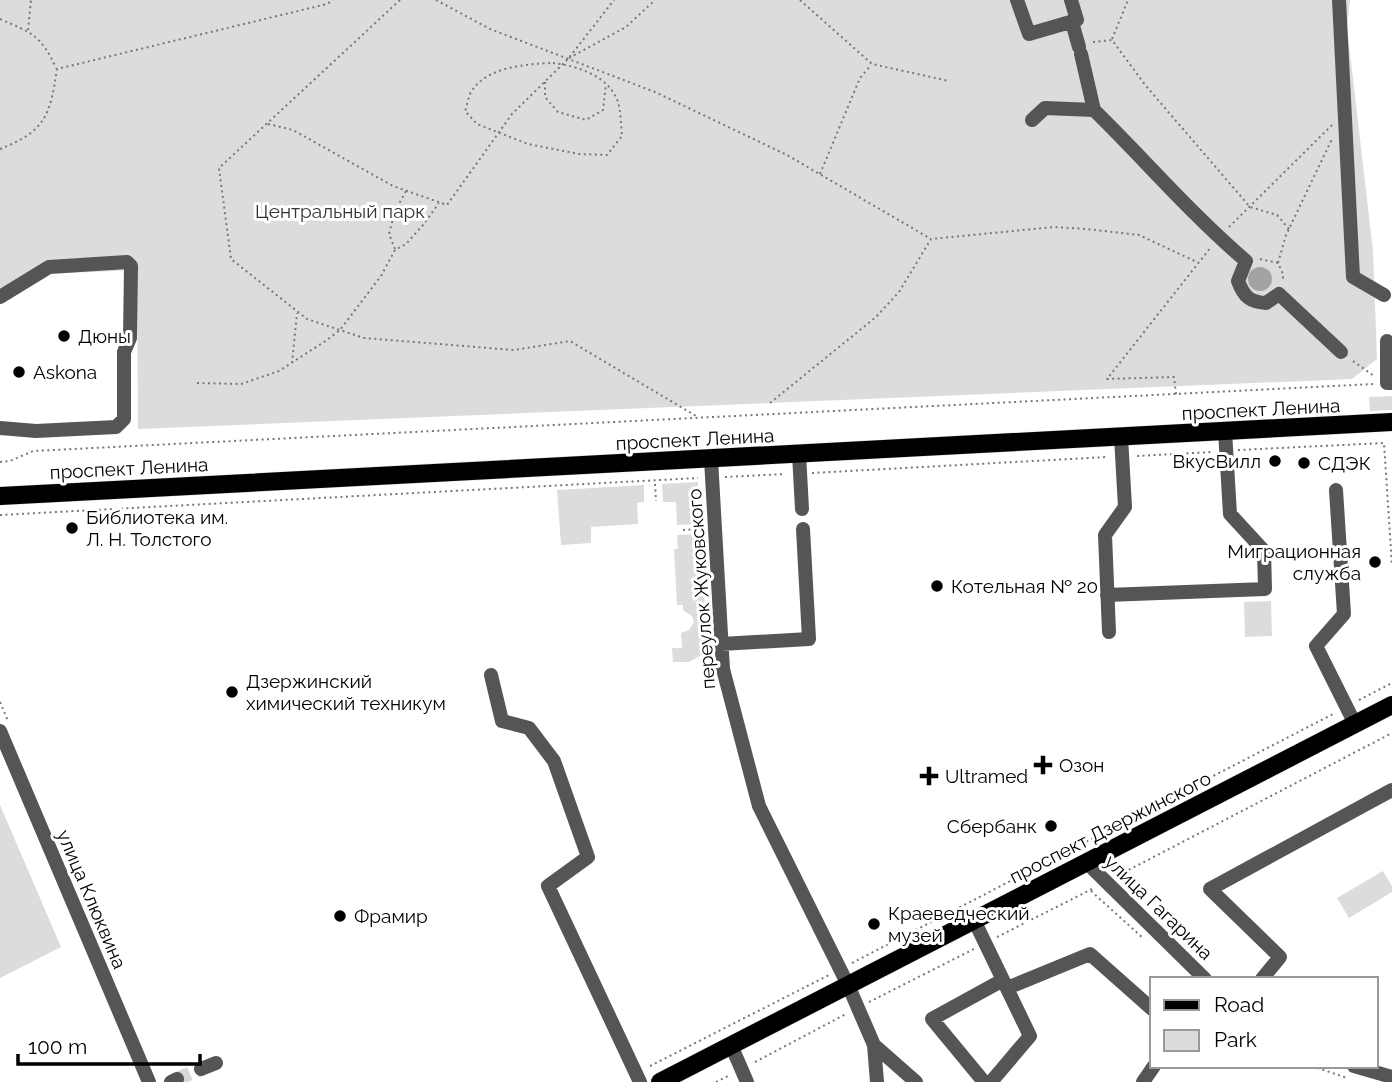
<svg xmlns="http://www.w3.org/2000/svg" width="1392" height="1082" font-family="Raleway,sans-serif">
	<rect width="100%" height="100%" fill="#fff"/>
	<path fill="#dcdcdc" d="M0,0H1350L1347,27L1373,251L1377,359L1352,379L138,429L137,270L42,274L0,300Z
		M1392,396V410L1370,411L1369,397Z
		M698,482L700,524L677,525L676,502H663L662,484Z
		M644,485V502L637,503L638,524L591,527V543L561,545L557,490Z
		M701,534L707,652L689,662H673L672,648H682L681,633L689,630L694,622L692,616L683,610V605H677L674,549H678L677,535Z
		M1271,601L1272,636L1245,637L1244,602Z
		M0,805L61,947L0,978Z
		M1383,871L1392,886V892L1349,918L1337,898Z"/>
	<path fill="#a3a3a3" d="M1248 279a12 12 0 1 1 24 0a12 12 0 1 1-24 0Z"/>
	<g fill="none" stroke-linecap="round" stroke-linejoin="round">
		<path stroke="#d9d9d9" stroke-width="14" stroke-dasharray="14 7" stroke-linecap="butt" d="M177,1079L201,1069"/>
		<g stroke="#dbdbdb" stroke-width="19">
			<path id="major" d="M0,496L1392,422
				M660,1082L1392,705"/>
		</g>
		<path stroke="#777" stroke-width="2" stroke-dasharray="2 3.5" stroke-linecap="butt" d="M400,0L219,168L231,259L307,319L364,338L514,350L570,341L696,416
			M436,0L490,29L655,92L787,155L931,239
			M800,0L872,64L949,81
			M0,19C32,33 41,35 56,68
			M28,30L31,0
			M1112,39L1128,0
			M1093,42L1112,40L1146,86L1250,207L1277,215L1289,229
			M569,58L626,27L655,0
			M553,63C578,66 609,76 618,102C621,112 621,126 622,136L607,155L579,154L528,144L477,124L465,111C467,106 468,99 470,94C484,67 525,64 553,63Z
			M545,82V97L558,112L586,120L603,110L606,84
			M268,124L293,130L393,186L447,205L512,114L568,59L614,0
			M0,149C46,131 50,115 57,69L327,4L333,0
			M820,174L860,78L871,65
			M1229,227L1332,125
			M395,249L389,234L395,211L406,191
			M1260,259L1278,263L1283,274V280
			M1278,263L1286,235L1332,139
			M1353,361L1374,376
			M292,363L297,313
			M197,383L241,384L279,371L327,340L340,330L381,276L395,250L406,244L423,225L439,203
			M1176,394L1174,377L1107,379L1211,247
			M770,403L876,317L899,292L931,239L1054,227L1087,229L1139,235L1199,263
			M1238,450L1384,443L1392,566
			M1137,456L1212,452
			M0,462L10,461L33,451L1374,384
			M812,473L1107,457
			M725,477L785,474
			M655,484L656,501
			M0,515L698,478
			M683,530L699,529
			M1359,700L1392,683
			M0,702L8,721
			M1119,875L1392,733
			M1091,891L1144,939
			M997,937L1092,889
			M852,963L1335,713
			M869,1002L974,949
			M755,1062L846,1014
			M650,1066L829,975
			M1312,1066L1347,1078
			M716,1082L728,1076"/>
		<path stroke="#555" stroke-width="14" d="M1017,0L1029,34L1077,20L1071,0
			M1339,0L1353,277L1384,295
			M1072,22L1079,47
			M1081,54L1094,110
			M1032,120L1045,108L1094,110C1145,160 1192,215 1246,261L1238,281C1244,297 1250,302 1266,303L1279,294L1341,352
			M0,297L49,267L127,262L131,266L130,338L124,352V419L116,427L36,431L0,428
			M1387,341V383H1392
			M799,454L802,509
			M711,459L723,669L759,806L848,985L874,1045L916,1082
			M1336,490L1344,614L1316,646L1355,724
			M1107,595L1265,589L1264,551L1230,514L1225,431
			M1109,632L1105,535L1125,507L1121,437
			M721,644L809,639L803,529
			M491,675L502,721L529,728L554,761L588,857L548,886L640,1082
			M0,731L149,1082
			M1086,862L1205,979
			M974,920L1030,1036L991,1082
			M1262,979L1280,957L1210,889L1392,790
			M1007,988L1090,954L1152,1009
			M731,1045L747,1082
			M874,1045L877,1082
			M1354,1066L1392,1077
			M201,1069L216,1063
			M171,1082L177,1079
			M984,1082L932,1019L1003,980
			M1143,1082L1154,1066"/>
		<use href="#major" stroke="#000" stroke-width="18"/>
	</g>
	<g fill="#000" stroke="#fff" stroke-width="2.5">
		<circle cx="64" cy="336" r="7"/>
		<circle cx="19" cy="372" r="7"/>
		<circle cx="1275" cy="461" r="7"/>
		<circle cx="1304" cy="463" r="7"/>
		<circle cx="72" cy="528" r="7"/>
		<circle cx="1375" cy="562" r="7"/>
		<circle cx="937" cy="586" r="7"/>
		<circle cx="232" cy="692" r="7"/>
		<path d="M1039.5 754.5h7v7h7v7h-7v7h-7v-7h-7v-7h7z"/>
		<path d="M925.5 765.5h7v7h7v7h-7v7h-7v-7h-7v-7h7z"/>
		<circle cx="1051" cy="826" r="7"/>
		<circle cx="340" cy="916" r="7"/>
		<circle cx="874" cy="924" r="7"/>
	</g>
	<g text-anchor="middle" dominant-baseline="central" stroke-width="6" stroke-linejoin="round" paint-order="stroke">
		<g font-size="19" fill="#333" stroke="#fff">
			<text x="340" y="211">Центральный парк</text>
		</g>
		<g font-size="19" fill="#000" stroke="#fff" text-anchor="start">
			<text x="78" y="336">Дюны</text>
			<text x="33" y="372">Askona</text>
			<text x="1261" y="461" text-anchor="end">ВкусВилл</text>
			<text x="1318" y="463">СДЭК</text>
			<text x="86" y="517">Библиотека им.<tspan x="86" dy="22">Л. Н. Толстого</tspan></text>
			<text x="1361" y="551" text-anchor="end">Миграционная<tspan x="1361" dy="22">служба</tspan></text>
			<text x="951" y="586">Котельная № 20</text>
			<text x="246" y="681">Дзержинский<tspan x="246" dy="22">химический техникум</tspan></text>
			<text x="1059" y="765">Озон</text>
			<text x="945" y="776">Ultramed</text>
			<text x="1037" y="826" text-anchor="end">Сбербанк</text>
			<text x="888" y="913">Краеведческий<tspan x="888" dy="22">музей</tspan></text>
			<text x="354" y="916">Фрамир</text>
		</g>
		<g font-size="19" fill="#000" stroke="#fff">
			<text transform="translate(1261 409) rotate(-3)">проспект Ленина</text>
			<text transform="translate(695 439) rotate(-3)">проспект Ленина</text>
			<text transform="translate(129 468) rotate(-3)">проспект Ленина</text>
			<text transform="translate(701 589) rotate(-94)">переулок Жуковского</text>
			<text transform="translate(1110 827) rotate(-27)">проспект Дзержинского</text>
			<text transform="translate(92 899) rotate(67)">улица Клюквина</text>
			<text transform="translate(1159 907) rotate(44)">улица Гагарина</text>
		</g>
	</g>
	<rect x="1150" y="977" width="228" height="91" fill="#ffffff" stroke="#999999" stroke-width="2"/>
	<rect x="1164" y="1000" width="35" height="10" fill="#000000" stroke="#999999" stroke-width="2"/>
	<text x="1214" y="1012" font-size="21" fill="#000000">Road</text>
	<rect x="1164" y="1030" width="35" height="21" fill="#dcdcdc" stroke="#999999" stroke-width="2"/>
	<text x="1214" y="1047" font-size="21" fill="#000000">Park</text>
	<path d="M18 1054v10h182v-10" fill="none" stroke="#000000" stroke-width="3.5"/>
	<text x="28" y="1054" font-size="21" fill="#000000" stroke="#ffffff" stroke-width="5" paint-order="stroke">100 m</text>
</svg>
